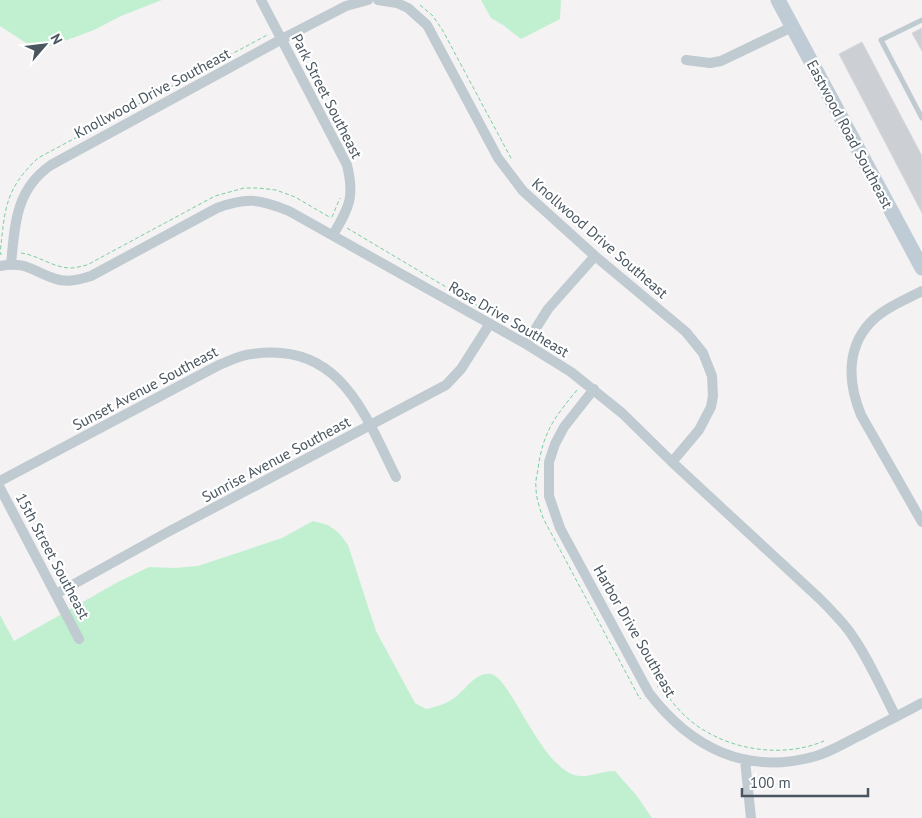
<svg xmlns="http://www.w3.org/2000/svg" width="922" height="818" font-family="'PT Sans',sans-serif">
	<rect width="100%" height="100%" fill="#f4f2f2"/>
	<path fill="#c1f0d1" d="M0,0H162L121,16L94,30L51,46L26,43L0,26Z
		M481,0H561L560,19L521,39L503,25L491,18Z
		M313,521L328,525L339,533L348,545L376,631L415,703L426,709C437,707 448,703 457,696C467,688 476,672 491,674C510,677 539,763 574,775C586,779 601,771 615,771L637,796L652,818H0V615L14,641L118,582L149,567L174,568L198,566L282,538Z"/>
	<path fill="#cccfd4" stroke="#d6d8dd" d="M922,28V51L912,33Z
		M862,42L922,156V213L839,54Z"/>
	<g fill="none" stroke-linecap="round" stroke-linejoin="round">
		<path stroke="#78cfa0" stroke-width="1" stroke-dasharray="4 2.5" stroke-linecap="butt" d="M420,5L433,16L443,31L512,160
			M332,217L340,198
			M347,228L478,306
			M21,253C38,255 53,268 71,268C76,268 82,266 87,265L215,196L244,188H258L276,190L295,197L331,218
			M2,254H0C5,210 4,190 38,158L269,34
			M577,390C554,418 543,432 538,469C537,475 535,482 536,488C536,498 540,509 543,518L632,684L640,699L641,698
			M657,687L660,685C670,700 681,714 696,725C732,751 784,758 824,741"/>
		<path stroke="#bfcad1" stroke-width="5" d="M922,20L881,40L922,118"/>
		<path stroke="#bfcad1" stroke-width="10" d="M261,0L347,165C355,198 349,207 333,235
			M378,0L397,3L408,8L427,25L498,158L523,191L595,256L686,332L703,353L712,376L713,396L711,407L699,430L672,462
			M686,60L710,63L721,61L792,27
			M11,264C15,225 15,190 51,165L282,39L346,6L368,0
			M0,266C28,260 37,275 60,280C71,282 81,279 91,276L217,208C247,197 260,199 289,211L526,344L571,372L622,413L672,462L820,599C830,609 840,619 849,631C868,657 881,688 896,717
			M922,291C907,299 888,306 875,318C846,344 847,381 861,415L922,522
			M526,344L548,309L595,256
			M594,389L564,427L555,444L549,462V496L560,528L649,693C691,748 747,776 816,756C832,751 846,742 861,735C881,724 902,714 922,703
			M0,481L219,365C229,361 240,355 252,354C340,341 364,413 396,477
			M0,488L79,639
			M56,594L166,533L446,385L461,369L489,325
			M745,760L751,818"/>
		<path stroke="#bfcbd5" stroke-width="15" d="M778,0L922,268"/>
	</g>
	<g text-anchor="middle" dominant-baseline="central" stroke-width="4.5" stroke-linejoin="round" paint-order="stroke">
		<g font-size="15" fill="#495660" stroke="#fff">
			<text transform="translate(152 93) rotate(-28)">Knollwood Drive Southeast</text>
			<text transform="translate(327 96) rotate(63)">Park Street Southeast</text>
			<text transform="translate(850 134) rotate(62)">Eastwood Road Southeast</text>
			<text transform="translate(600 238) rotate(41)">Knollwood Drive Southeast</text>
			<text transform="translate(509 319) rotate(30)">Rose Drive Southeast</text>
			<text transform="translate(145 388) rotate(-28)">Sunset Avenue Southeast</text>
			<text transform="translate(276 459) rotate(-28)">Sunrise Avenue Southeast</text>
			<text transform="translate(53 556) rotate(62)">15th Street Southeast</text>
			<text transform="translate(635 631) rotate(60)">Harbor Drive Southeast</text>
		</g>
	</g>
	<g transform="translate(45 45) rotate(62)" stroke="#ffffff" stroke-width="4" paint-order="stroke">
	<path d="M0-4L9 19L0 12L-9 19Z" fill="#495660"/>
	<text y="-8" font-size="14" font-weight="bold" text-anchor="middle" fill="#495660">N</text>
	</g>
	<path d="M742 788v8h126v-8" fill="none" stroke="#495660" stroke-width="2.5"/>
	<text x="750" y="788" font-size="15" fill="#495660" stroke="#ffffff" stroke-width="4" paint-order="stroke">100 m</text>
</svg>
